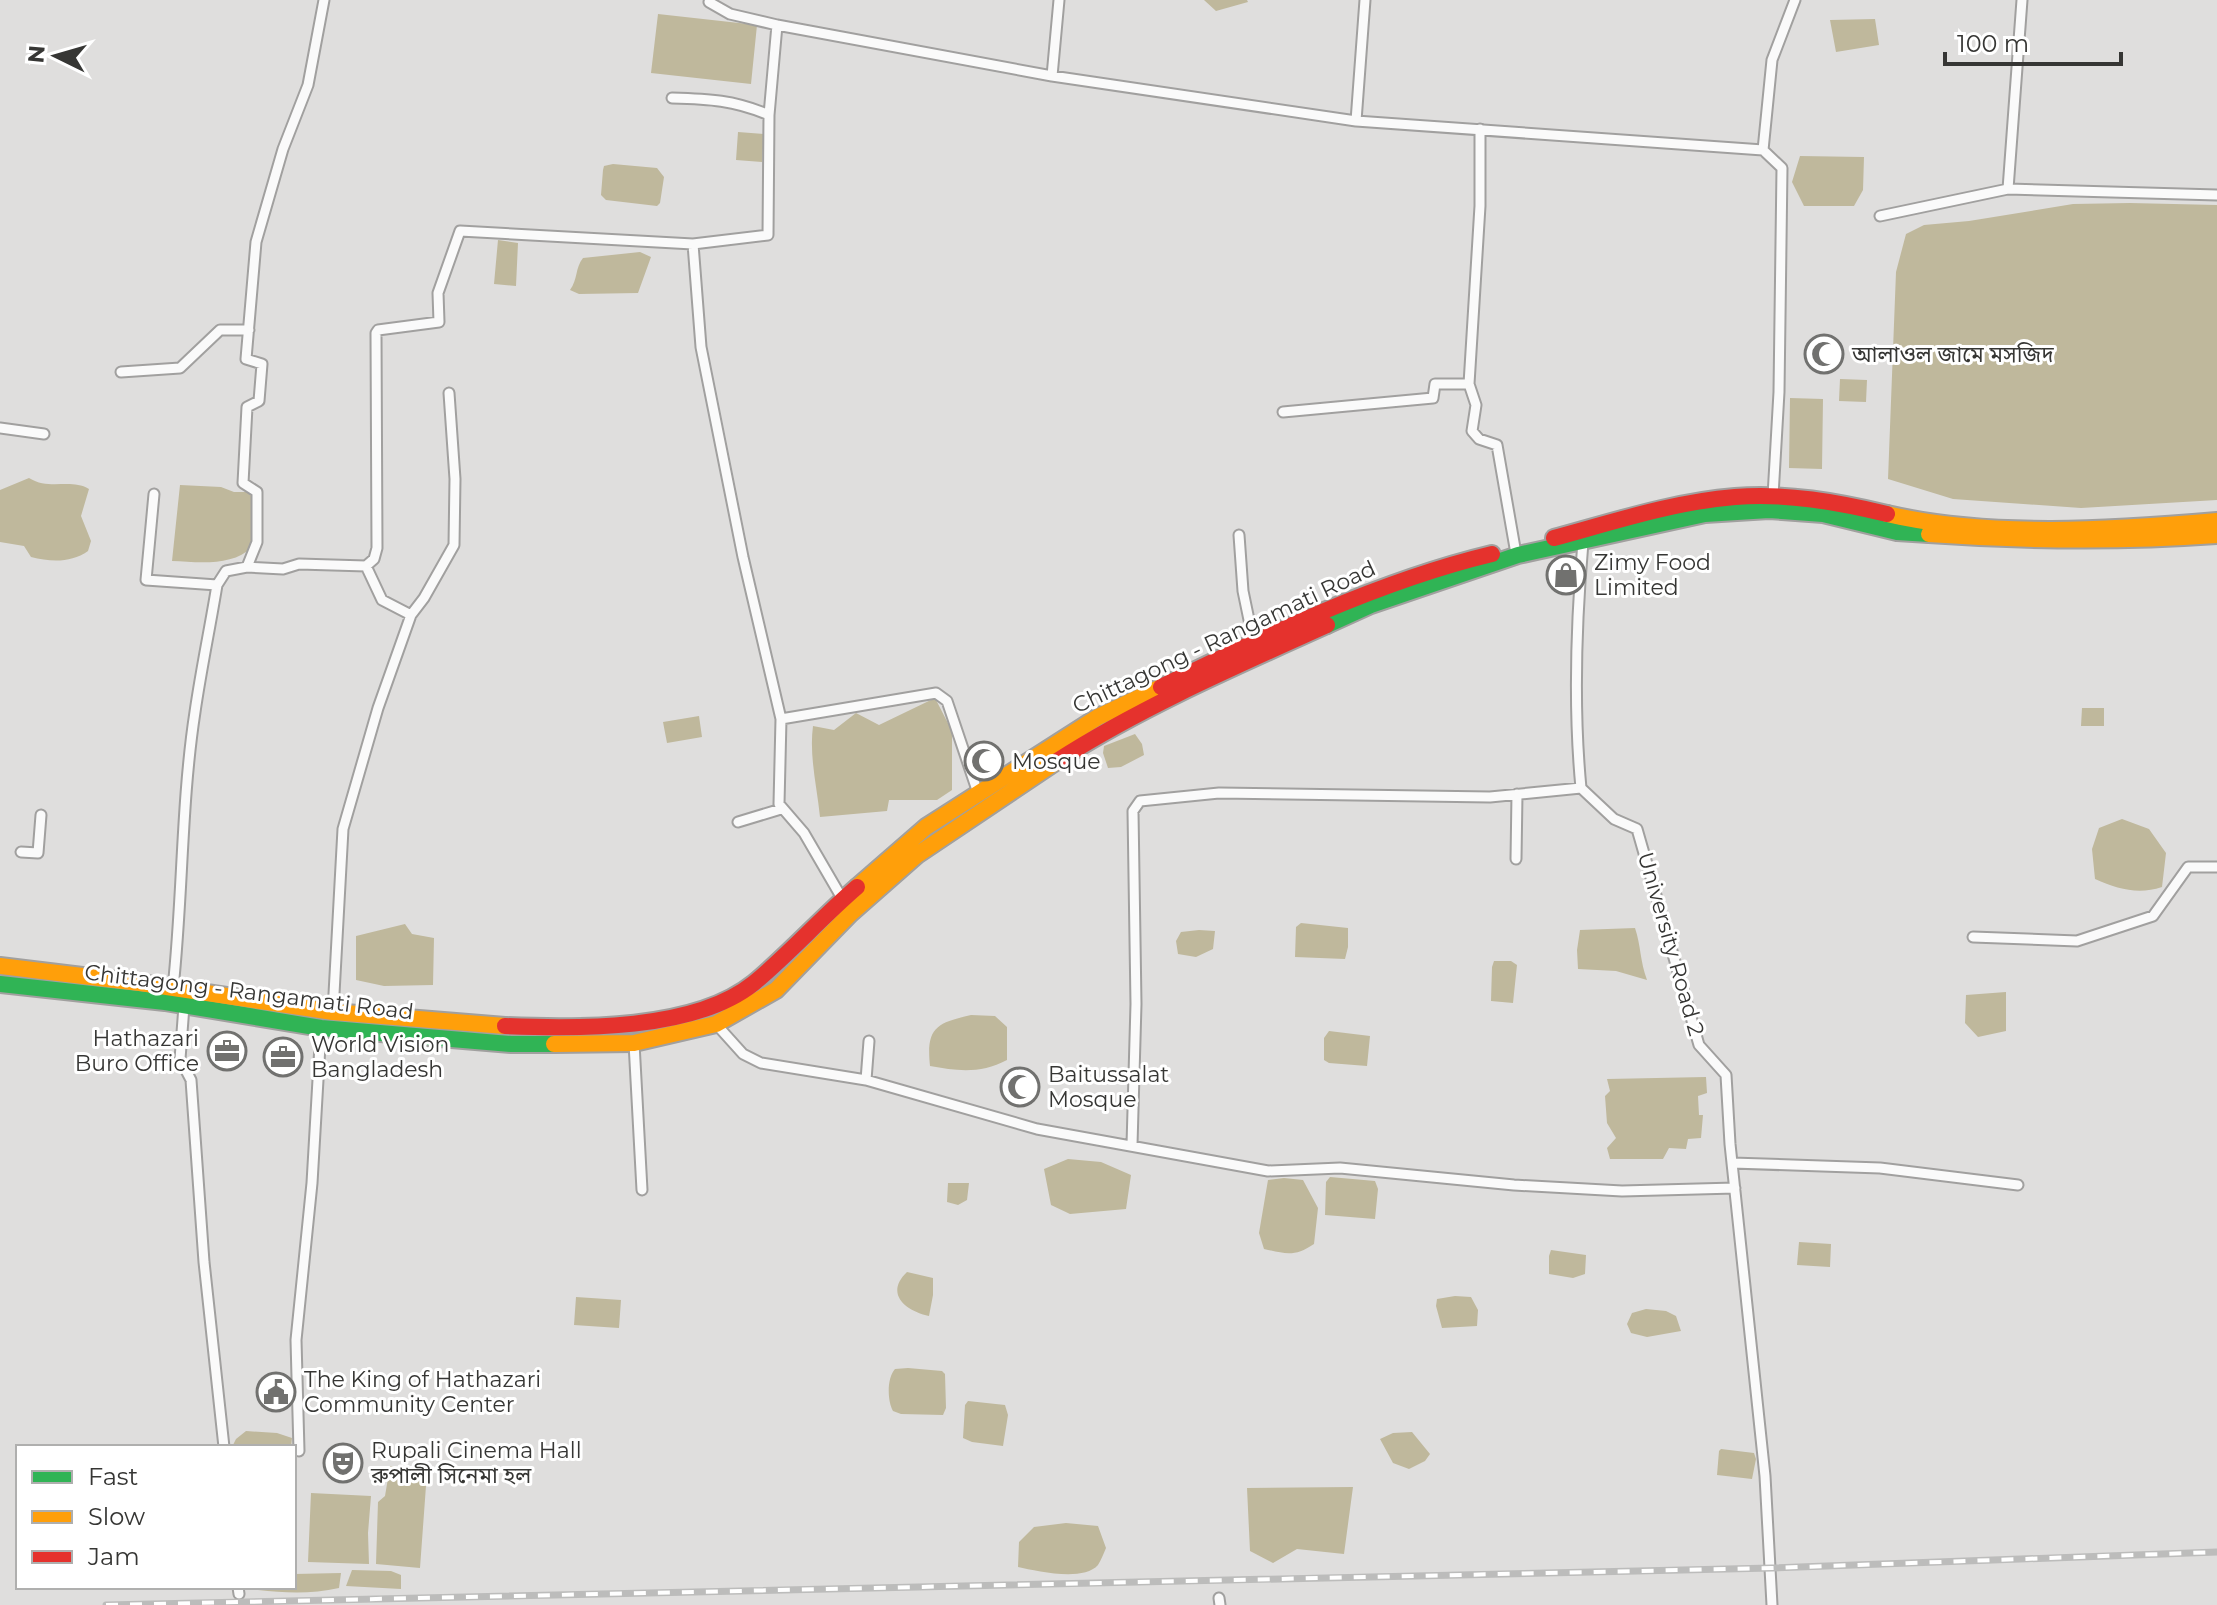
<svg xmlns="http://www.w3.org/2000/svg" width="2217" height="1605" font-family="Montserrat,'Noto Sans Bengali',sans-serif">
	<rect width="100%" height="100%" fill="#dfdedd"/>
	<path fill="#bfb89c" d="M1204,0H1247L1248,2L1216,11Z
		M658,14L757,25L751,84L651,73Z
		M1875,19L1879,45L1836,52L1830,20Z
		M738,132L764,134L762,162L736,160Z
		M1800,156L1864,157L1863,190L1854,206H1804L1792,182Z
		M613,164L657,168L664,177L660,203L657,206L606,200L601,195L603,170L604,166Z
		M2130,203L2217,205V500L2081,508L1953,499L1888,479L1896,272L1906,234L1924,225L1969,221L2073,204Z
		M498,240L518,243L516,286L494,284Z
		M640,252L651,257L638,293L579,294L570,290C578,279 575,268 583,258Z
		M1840,379L1867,380L1866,402L1839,401Z
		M1790,398L1823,399L1822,469L1789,468Z
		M29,478C50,491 70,478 89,489L81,516L91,541L88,551C71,563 51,562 31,557L24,546L0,542V490Z
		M180,485L221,487L234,492H249L254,501L252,547C232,567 198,562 172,561Z
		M935,698L952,731V790L937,800H889L887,811L820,817C817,787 809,756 813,726L834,730L856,713L879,725Z
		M2082,708H2104V726H2081Z
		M699,716L702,737L667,743L663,722Z
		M1135,734L1142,744L1144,755L1121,767L1108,768L1103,753L1104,746Z
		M2122,819L2149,829L2166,853L2162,887C2138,895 2118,889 2095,879L2092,849L2099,828Z
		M1301,923L1348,928V947L1345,959L1295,957L1296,927Z
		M405,924L412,934L434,938L433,985L384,986L356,980V936Z
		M1635,928C1641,946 1640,961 1647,980L1616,971L1578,969L1577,950L1580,930Z
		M1199,930L1215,931L1213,949L1196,957L1178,954L1176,941L1181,932Z
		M1494,961H1511L1517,965L1513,1003L1491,1001L1492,967Z
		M2006,992V1031L1978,1037L1965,1023L1966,995Z
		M971,1015L995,1016L1007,1027V1060C981,1074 957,1071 930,1066C926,1028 936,1023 971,1015Z
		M1329,1031L1370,1036L1367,1066L1329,1063L1324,1060V1038Z
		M1706,1077L1707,1093L1698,1096L1699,1115H1703L1701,1138L1688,1139L1686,1149L1669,1148L1663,1159H1610L1607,1148L1616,1138L1607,1123L1605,1096L1610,1091L1607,1079Z
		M1068,1159L1101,1162L1131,1175L1126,1209L1070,1214L1051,1205L1044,1169Z
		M1330,1177L1375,1181L1378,1189L1375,1219L1325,1215L1326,1182Z
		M1284,1178L1303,1180L1318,1208L1314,1244C1295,1257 1286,1254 1264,1249L1259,1233L1268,1180Z
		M948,1183H969L967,1200L958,1205L947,1202Z
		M1799,1242L1831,1244L1830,1267L1797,1265Z
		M1551,1250L1586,1255L1585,1274L1573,1278L1549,1274V1256Z
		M907,1272L933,1278V1295L929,1316C906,1311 884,1294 907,1272Z
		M1455,1296L1471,1297L1478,1310L1477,1326L1442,1328L1436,1306L1437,1299Z
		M576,1297L621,1300L619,1328L574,1325Z
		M1646,1309L1666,1311L1676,1316L1681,1331L1647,1337L1631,1333L1627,1324L1632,1313Z
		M908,1368L942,1371L945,1374L946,1408L943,1415L901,1414L893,1411C887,1400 887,1378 895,1369Z
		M968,1401L1005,1405L1008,1415L1003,1446L972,1442L963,1438L965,1405Z
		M246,1431L277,1433L292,1438L291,1447H232L236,1439Z
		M1412,1432L1430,1454L1425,1461L1409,1469L1393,1463L1380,1439L1393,1433Z
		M1721,1449L1754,1453L1756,1459L1752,1479L1717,1475L1719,1451Z
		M390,1466L427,1472L420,1568L376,1564L378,1502L385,1496Z
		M1353,1487L1344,1554L1297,1549L1273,1563L1250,1551L1247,1488Z
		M311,1493L371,1496L368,1533L369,1564L308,1562Z
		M1066,1523L1098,1526L1106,1548C1104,1553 1101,1560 1098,1565C1083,1582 1037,1571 1018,1567L1019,1542L1034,1527Z
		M352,1570L391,1571L401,1575V1589L346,1586Z
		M341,1573L339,1588C312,1594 286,1593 258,1590V1587H294V1574Z"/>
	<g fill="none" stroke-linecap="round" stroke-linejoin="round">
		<g stroke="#a1a09f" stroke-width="13">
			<path id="street" d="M709,2L730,14L777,25
				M1052,76L1059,0
				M672,98C709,99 734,100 769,115
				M1356,121L1763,150
				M1480,129V206L1469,384L1476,405L1472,431L1479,439L1497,445L1515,548
				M2008,189L2022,0
				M1880,216L2008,189L2217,195
				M121,372L180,368L220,330H249
				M1283,412L1433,398L1435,384H1469
				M0,428L44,434
				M154,494L146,580L217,585
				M1773,496L1779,392L1782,168L1763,150L1772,60L1795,0
				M1239,535L1243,591L1254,644
				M1583,542C1576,624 1573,705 1581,788L1614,819L1637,829L1699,1045L1726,1075L1730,1144L1765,1476L1772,1605
				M247,567L257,542V492L243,483L247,407L259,401L262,364L246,359L256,242L283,149L308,85L324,0
				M411,615L424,598L454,545L455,479L449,393
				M781,719L936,693L947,701L978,793
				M738,822L781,809
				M21,852L38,853L41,815
				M1516,859L1517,794
				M843,900L804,833L779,804L781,719L743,557L701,347L693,244L768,235L769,115L777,25L1052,76L1356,121L1365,0
				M1973,937L2077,941L2153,916L2188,867H2217
				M173,988C183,896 181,803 195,712C201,670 210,628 217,585L226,571L247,567L283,569L299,564L366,566
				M184,1006L180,1059L191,1080L204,1262L224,1447
				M333,1012L343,829L378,708L411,615L382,600L366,566L374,559L377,548L376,333L378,330L439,322L438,293L460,231L693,244
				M716,1024L743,1054L761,1063L866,1080L1037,1129L1268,1171L1340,1168L1514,1185L1622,1191L1735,1188
				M634,1043L642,1190
				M866,1080L869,1041
				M1132,1145L1136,1004L1133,811L1140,801L1219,793L1490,797L1581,788
				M1732,1163L1880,1168L2018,1185
				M299,1451L296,1340L312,1183L321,1028
				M238,1587L239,1594
				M1219,1598L1220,1605"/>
		</g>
		<g stroke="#a1a09f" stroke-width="20">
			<path id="fast" d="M1327,625L1371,605L1518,555L1705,514L1769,510L1823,514L1897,532L1929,534
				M0,984L165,1002L321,1028L511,1044H554"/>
		</g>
		<g stroke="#a1a09f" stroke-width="20">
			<path id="slow" d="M1887,514C1989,538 2114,530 2217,521
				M1929,534C2028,541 2118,542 2217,535
				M857,887L926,827L1098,717L1161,687
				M0,966L140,983L333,1012L505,1026
				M554,1044L634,1043L716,1024L776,990L850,914L917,855L1057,761"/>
		</g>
		<g stroke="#a1a09f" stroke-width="20">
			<path id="jam" d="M1554,538C1613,522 1673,502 1735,497C1787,493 1837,502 1887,514
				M1161,687C1265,636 1379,581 1492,554
				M1057,761C1141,707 1236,666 1327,625
				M505,1026C577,1029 695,1031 754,983C790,953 822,917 857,887"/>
		</g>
		<use href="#street" stroke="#fafafa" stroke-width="9"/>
		<use href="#fast" stroke="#30b455" stroke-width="16"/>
		<use href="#slow" stroke="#ff9f0a" stroke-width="16"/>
		<use href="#jam" stroke="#e5322d" stroke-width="16"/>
		<g stroke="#bcbcbb" stroke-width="7">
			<path id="rail" d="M106,1605L1772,1568L2217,1552"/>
		</g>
		<use href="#rail" stroke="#fff" stroke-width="4" stroke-dasharray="12" stroke-linecap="butt"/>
	</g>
	<defs>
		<g id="mosque-ring" transform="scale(2)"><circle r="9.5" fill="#fff" stroke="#71716f" stroke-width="1.5"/><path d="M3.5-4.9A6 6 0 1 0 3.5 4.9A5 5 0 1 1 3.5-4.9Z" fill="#71716f"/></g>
		<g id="shop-ring" transform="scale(2)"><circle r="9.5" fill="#fff" stroke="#71716f" stroke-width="1.5"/><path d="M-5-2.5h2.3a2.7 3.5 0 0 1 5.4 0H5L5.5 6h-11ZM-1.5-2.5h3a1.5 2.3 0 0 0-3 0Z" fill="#71716f"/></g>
		<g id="office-ring" transform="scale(2)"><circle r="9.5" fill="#fff" stroke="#71716f" stroke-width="1.5"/><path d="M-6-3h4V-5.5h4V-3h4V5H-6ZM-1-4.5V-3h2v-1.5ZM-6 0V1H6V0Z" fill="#71716f"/></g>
		<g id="civic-ring" transform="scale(2)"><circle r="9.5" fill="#fff" stroke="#71716f" stroke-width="1.5"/><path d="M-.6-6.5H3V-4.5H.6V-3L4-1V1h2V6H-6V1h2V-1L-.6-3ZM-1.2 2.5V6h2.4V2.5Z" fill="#71716f"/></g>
		<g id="theatre-ring" transform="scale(2)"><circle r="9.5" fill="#fff" stroke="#71716f" stroke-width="1.5"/><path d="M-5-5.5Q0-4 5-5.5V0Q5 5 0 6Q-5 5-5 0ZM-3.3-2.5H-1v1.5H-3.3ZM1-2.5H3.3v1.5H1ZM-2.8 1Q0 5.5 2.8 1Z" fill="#71716f"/></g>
	</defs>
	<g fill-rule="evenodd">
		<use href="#mosque-ring" x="1824" y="354"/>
		<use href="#shop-ring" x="1566" y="575"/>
		<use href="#mosque-ring" x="984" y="761"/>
		<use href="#office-ring" x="227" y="1051"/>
		<use href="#office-ring" x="283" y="1057"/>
		<use href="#mosque-ring" x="1020" y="1087"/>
		<use href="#civic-ring" x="276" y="1392"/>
		<use href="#theatre-ring" x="343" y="1463"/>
	</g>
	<g text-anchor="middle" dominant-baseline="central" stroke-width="6" stroke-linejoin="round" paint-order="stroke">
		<g font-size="22" fill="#363634" stroke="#fff" text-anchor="start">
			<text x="1852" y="354">আলাওল জামে মসজিদ</text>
			<text x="1594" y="562">Zimy Food<tspan x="1594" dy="25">Limited</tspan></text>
			<text x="1012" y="761">Mosque</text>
			<text x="199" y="1038" text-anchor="end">Hathazari<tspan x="199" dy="25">Buro Office</tspan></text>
			<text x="311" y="1044">World Vision<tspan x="311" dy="25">Bangladesh</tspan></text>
			<text x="1048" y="1074">Baitussalat<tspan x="1048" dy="25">Mosque</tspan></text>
			<text x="304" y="1379">The King of Hathazari<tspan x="304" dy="25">Community Center</tspan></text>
			<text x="371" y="1450">Rupali Cinema Hall<tspan x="371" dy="25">রুপালী সিনেমা হল</tspan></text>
		</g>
		<g font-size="22" fill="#363634" stroke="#fff">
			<text transform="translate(1224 637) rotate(-25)">Chittagong - Rangamati Road</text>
			<text transform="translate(1671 944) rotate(74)">University Road 2</text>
			<text transform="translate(249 992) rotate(7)">Chittagong - Rangamati Road</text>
		</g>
	</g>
	<rect x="16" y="1445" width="280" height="144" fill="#ffffff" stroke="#afafae" stroke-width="2"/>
	<rect x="32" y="1471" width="40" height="12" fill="#30b455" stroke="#afafae" stroke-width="2"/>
	<text x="88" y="1485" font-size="24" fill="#363634">Fast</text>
	<rect x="32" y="1511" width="40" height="12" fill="#ff9f0a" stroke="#afafae" stroke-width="2"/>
	<text x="88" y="1525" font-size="24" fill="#363634">Slow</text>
	<rect x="32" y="1551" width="40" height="12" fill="#e5322d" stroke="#afafae" stroke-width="2"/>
	<text x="88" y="1565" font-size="24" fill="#363634">Jam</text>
	<g transform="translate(56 56) rotate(275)" stroke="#ffffff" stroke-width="6" paint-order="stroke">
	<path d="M0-6L14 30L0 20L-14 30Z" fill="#363634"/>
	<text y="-12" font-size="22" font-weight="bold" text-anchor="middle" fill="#363634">N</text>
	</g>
	<path d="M1945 52v12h176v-12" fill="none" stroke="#363634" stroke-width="4"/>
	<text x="1957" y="52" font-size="24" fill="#363634" stroke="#ffffff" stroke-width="6" paint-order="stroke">100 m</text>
</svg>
